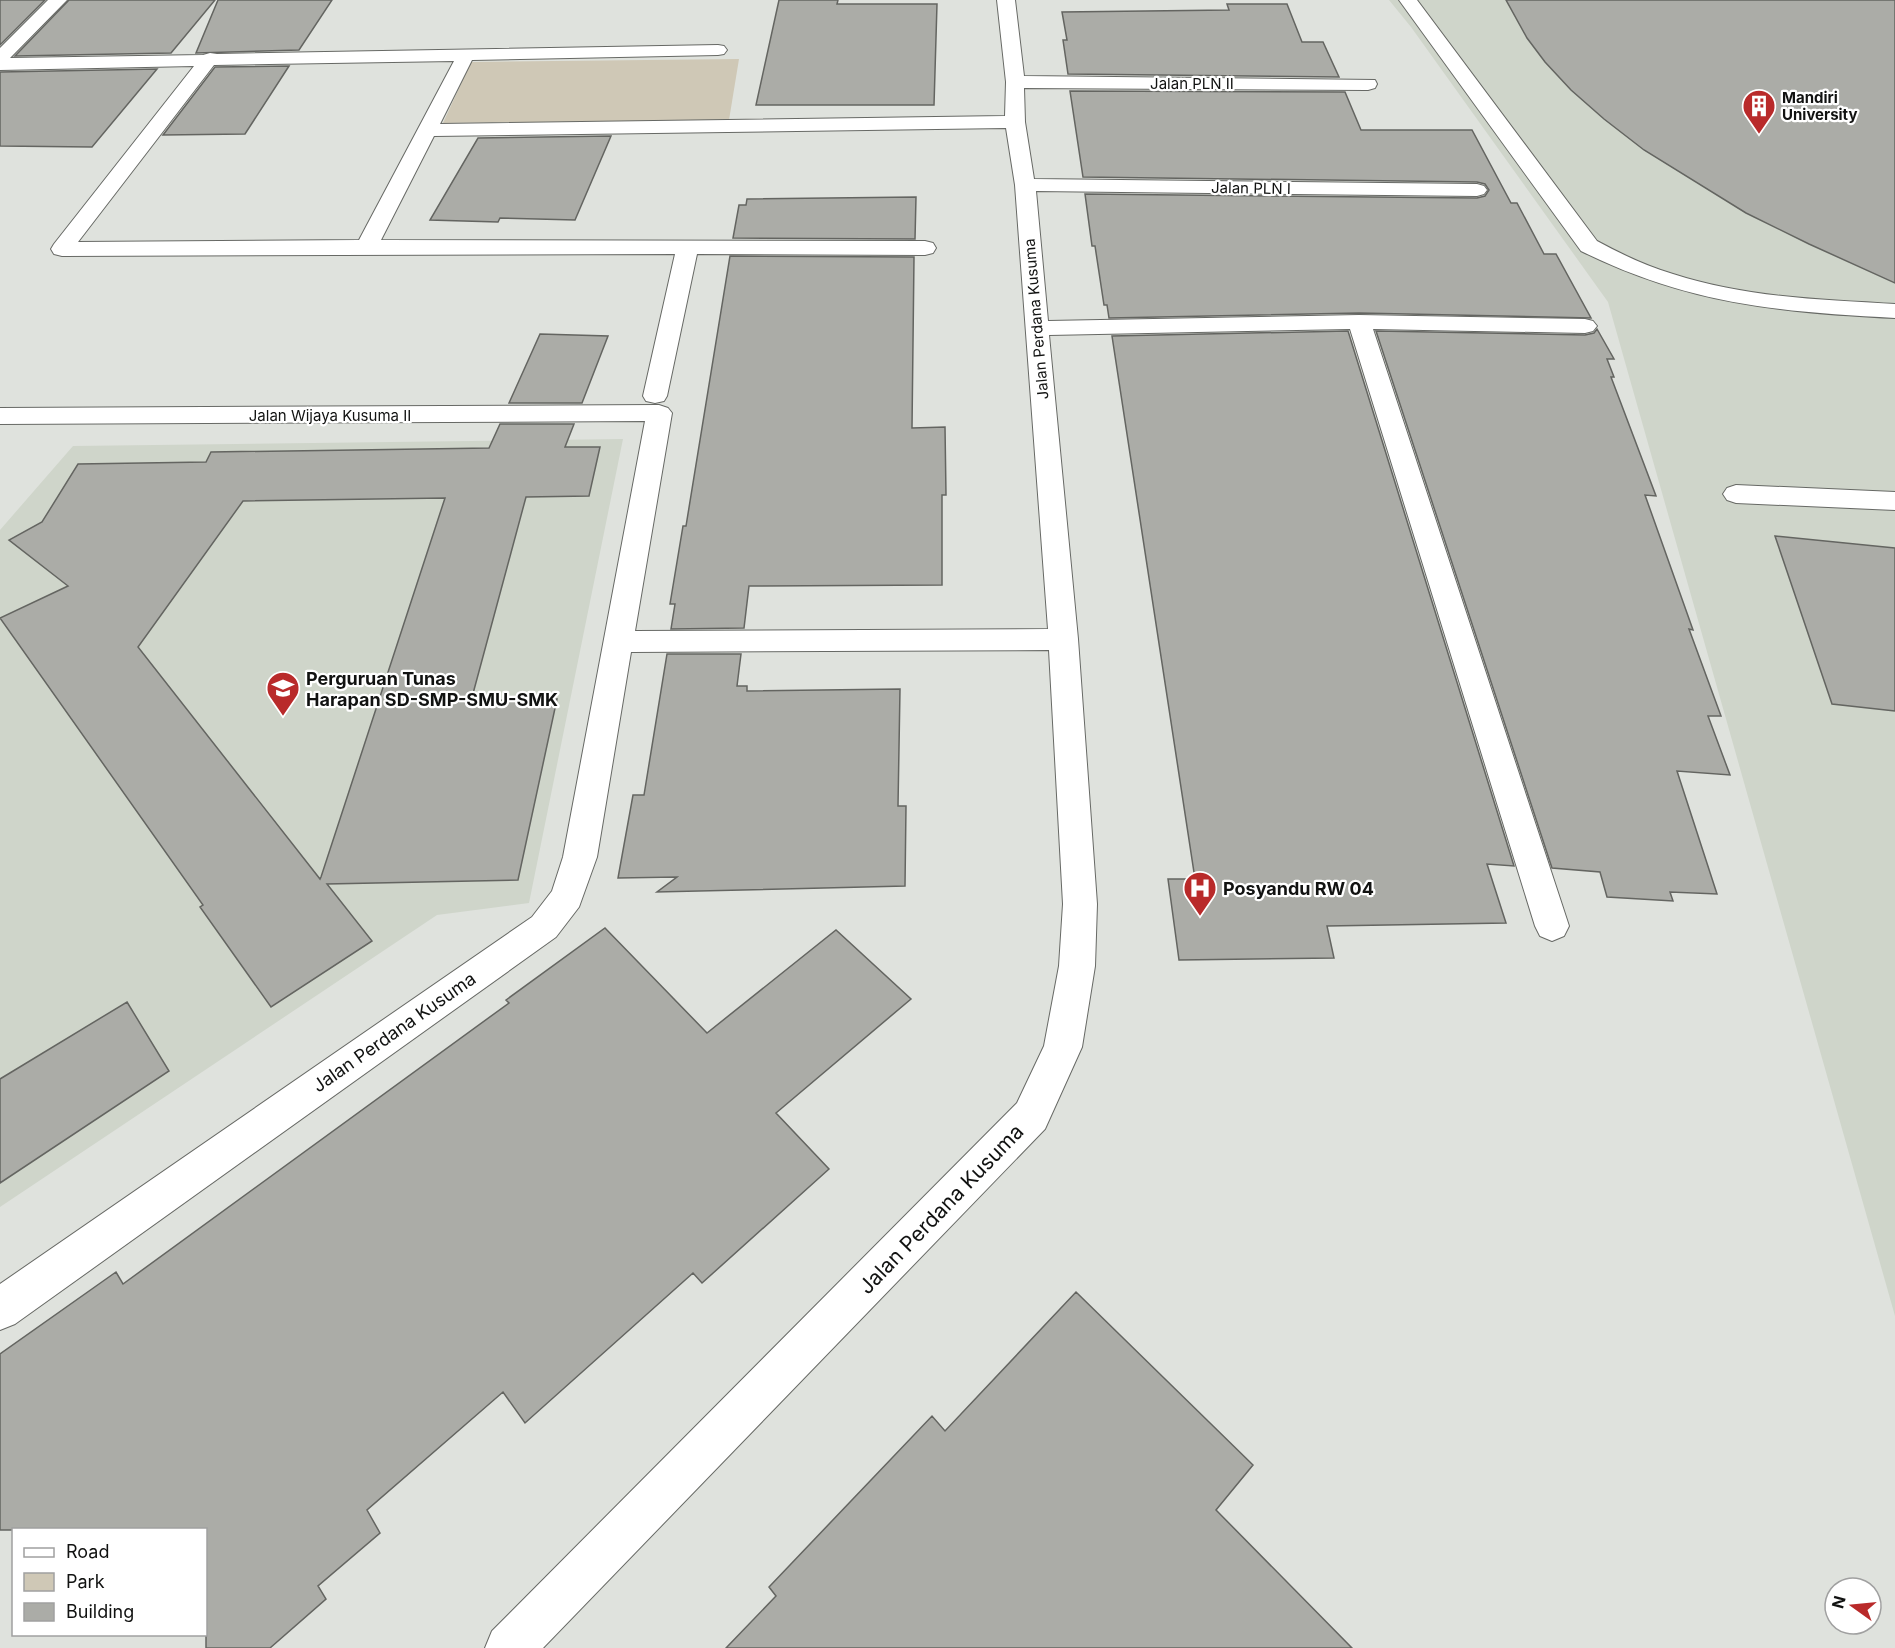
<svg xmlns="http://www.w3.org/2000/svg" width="1895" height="1648" font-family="Inter,sans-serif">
	<rect width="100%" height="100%" fill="#dfe2dd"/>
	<path fill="#cfd5ca" d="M1389,0H1895V1316L1608,302L1411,27Z
		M623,439L529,903L437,915L0,1207V530L73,446Z"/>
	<path fill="#cfc8b6" d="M739,59L729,120L443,123L471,62Z"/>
	<path fill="#abaca7" stroke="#646561" stroke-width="1.5" fill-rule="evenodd" d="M0,0H45L0,45Z
		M69,0H215L171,53L15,56Z
		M218,0H332L299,50L196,53Z
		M779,0H838L837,4H937L934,105H756Z
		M1506,0H1895V283L1809,244L1746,213L1644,150L1604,119L1571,90L1545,62L1527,38Z
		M1227,4H1287L1302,42H1323L1339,77L1068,74L1063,40H1067L1062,12L1229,10Z
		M289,66L245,134L163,135L215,67Z
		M157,69L92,147L0,146V72Z
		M1070,91L1345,92L1361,130H1472L1511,203H1517L1544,254H1556L1591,318L1359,313L1109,318L1107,305H1104L1095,246H1092L1085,194L1477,198L1485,196L1489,190L1485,184L1477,182L1083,177Z
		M611,136L575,220L500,218L498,222L430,220L478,138Z
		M916,197L915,239L733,238L739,205H746L747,199Z
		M730,256L914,257L912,428L945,427L946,495H942V585L749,586L744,628L671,629L675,604H670L683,526H686Z
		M1597,329L1614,359H1607L1614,377H1611L1656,496L1645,495L1693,630L1689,629L1721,716H1708L1730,775L1677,771L1717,894L1670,892L1673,901L1607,897L1600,872L1552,868L1376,331L1585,335L1594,333Z
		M1348,331L1514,866L1487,864L1506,923L1327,926L1334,958L1179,960L1168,879H1195L1112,336Z
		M540,334L608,336L582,403H509Z
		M500,424H574L565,447H600L589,496L526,497L471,701L557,699L518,880L327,884L372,941L271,1007L200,907L203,905L0,618L68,586L9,540L42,522L78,464L206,462L211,452L489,448ZM445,498L321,877L320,879L138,647L243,501Z
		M1775,536L1895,548V711L1832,704Z
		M667,654H741L737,686H747V691L900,689L898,806H906L905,886L657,892L677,877L618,878L633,795H644Z
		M605,928L707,1033L836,930L911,999L776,1113L829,1169L702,1283L693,1273L525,1423L503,1392L367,1510L380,1533L318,1586L326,1599L270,1648H206V1530H0V1354L116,1272L123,1284L509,1003L506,1000Z
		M127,1002L169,1071L0,1183V1079Z
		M1076,1292L1253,1465L1216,1510L1352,1648H726L776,1596L769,1587L932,1416L945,1431Z"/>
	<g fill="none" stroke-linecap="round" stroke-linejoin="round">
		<g stroke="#676965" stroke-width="2">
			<path id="minor" d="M48,0H67L10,58L203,55L210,53L217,54L718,45L724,46L727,50L724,54L718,55L472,60L440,124L1005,116L1006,82L997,0H1015L1024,76L1375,80L1377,84L1375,88L1368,90L1024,88L1025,122L1034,179L1477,184L1484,186L1487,190L1484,194L1477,196L1036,191L1048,321L1359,315L1585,319L1593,321L1597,326L1593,331L1585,333L1373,329L1569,926L1564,936L1552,941L1540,936L1535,926L1350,329L1049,335L1078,639L1097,904L1095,966L1082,1047L1045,1129L543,1648H485L492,1631L1017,1103L1044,1046L1059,966L1063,904L1049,650L631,652L597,857L579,907L556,937L15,1324L0,1330V1284L532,917L552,891L563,857L645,421L0,424V408L659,405L668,408L672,413L635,631L1048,629L1015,185L1006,128L434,136L381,240L925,241L933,243L936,248L933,253L925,255L697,254L667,396L664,401L655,403L646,401L643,396L675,254L62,256L54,254L51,249L54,244L194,66L0,70V48ZM454,61L359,240L78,242L214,65Z
				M1399,0H1417L1597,241C1621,254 1646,266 1673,274C1744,297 1820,300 1895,304V318C1778,312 1688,304 1581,251Z
				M1736,485L1895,492V510L1736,503L1727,500L1723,494L1727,488Z"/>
		</g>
		<use href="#minor" fill="#fff" fill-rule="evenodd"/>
	</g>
	<defs>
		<g id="building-pin" transform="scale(1.725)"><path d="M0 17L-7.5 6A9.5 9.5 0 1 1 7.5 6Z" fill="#b92a2a" stroke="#fff"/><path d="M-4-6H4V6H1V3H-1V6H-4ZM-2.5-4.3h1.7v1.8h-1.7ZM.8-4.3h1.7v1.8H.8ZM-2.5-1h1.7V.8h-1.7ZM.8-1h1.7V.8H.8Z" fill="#fff"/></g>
		<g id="school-pin" transform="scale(1.725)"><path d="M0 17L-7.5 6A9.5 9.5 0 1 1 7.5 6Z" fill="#b92a2a" stroke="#fff"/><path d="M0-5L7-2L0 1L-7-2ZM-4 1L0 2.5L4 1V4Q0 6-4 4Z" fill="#fff"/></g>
		<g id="hospital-pin" transform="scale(1.725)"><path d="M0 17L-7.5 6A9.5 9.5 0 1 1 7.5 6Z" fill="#b92a2a" stroke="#fff"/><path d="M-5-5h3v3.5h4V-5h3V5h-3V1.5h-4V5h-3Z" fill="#fff"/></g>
	</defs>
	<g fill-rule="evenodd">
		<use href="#building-pin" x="1759" y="106"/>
		<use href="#school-pin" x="283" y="688"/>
		<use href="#hospital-pin" x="1200" y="888"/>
	</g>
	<g text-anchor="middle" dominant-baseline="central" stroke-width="4.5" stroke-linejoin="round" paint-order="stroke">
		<g font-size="15" fill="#111211" stroke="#fff">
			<text x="1192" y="83">Jalan PLN II</text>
			<text transform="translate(1251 188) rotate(1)">Jalan PLN I</text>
			<text transform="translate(1036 319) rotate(-95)">Jalan Perdana Kusuma</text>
			<text x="330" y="415">Jalan Wijaya Kusuma II</text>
		</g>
		<g font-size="15" font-weight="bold" fill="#111211" stroke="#fff" text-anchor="start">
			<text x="1782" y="97">Mandiri<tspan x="1782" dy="17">University</tspan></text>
		</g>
		<g font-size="18" font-weight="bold" fill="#111211" stroke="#fff" text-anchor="start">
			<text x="306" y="678">Perguruan Tunas<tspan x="306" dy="21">Harapan SD-SMP-SMU-SMK</tspan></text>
			<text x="1223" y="888">Posyandu RW 04</text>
		</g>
		<g font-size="18" fill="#111211" stroke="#fff">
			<text transform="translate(394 1032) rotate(-35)">Jalan Perdana Kusuma</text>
		</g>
		<g font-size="21" fill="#111211" stroke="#fff">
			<text transform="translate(941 1209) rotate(-46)">Jalan Perdana Kusuma</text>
		</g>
	</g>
	<rect x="12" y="1528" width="195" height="108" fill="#ffffff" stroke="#a0a0a0" stroke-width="1.5"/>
	<rect x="24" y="1548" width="30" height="9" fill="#ffffff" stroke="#a0a0a0" stroke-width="1.5"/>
	<text x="66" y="1558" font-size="18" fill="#111211">Road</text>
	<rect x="24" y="1573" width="30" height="18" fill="#cfc8b6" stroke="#a0a0a0" stroke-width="1.5"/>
	<text x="66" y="1588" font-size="18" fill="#111211">Park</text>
	<rect x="24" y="1603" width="30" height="18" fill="#abaca7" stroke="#a0a0a0" stroke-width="1.5"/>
	<text x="66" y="1618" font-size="18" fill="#111211">Building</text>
	<g transform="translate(1853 1606) rotate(285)"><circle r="28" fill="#ffffff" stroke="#a0a0a0" stroke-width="1.5"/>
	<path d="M0-4.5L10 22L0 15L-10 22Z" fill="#b92a2a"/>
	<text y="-9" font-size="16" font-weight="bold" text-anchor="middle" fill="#111211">N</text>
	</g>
</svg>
